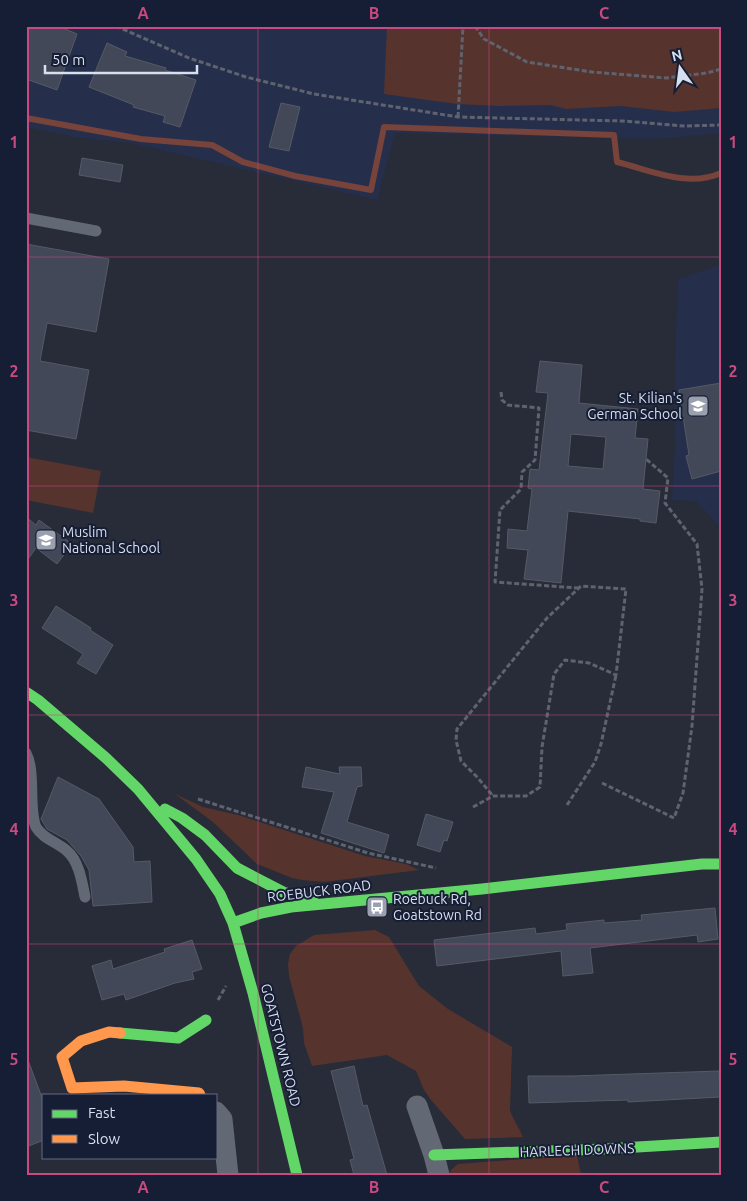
<svg xmlns="http://www.w3.org/2000/svg" width="747" height="1201" font-family="Ubuntu,sans-serif">
	<rect width="100%" height="100%" fill="#272c38"/>
	<path fill="#252f4b" d="M26,26H721V133L654,139L395,133L377,200L131,143L75,137L26,127Z
		M721,265V528L696,501L672,500L675,448V365L678,279Z"/>
	<path fill="#57332d" d="M387,26H721V108L674,112L621,106L566,109L551,105L500,106L457,104L384,94Z
		M26,457L101,471L93,513L26,500Z
		M175,794L203,807L238,815L365,856L406,864L419,870L324,882L302,880L292,878L257,864L213,822Z
		M375,930L389,937L419,986L448,1009L512,1047L510,1110C513,1120 519,1127 523,1137L465,1139L431,1100L424,1090L416,1071L387,1055L312,1066L304,1043L303,1028L289,976L288,964L290,954L296,946L314,935Z
		M577,1155L581,1175H449L451,1170L458,1164Z"/>
	<g fill="none" stroke-linecap="round" stroke-linejoin="round">
		<path stroke="#77433a" stroke-width="6" d="M26,118L141,139L212,145L243,162L295,176L371,190L384,127L614,135L617,162C650,170 688,188 721,173"/>
	</g>
	<path fill="#424857" stroke="#565a65" fill-rule="evenodd" d="M26,26H58L77,34L57,90L26,79Z
		M107,43L127,52L125,56L166,68L165,70L196,80L180,127L163,122L165,116L133,107L134,105L89,87Z
		M281,103L300,107L289,151L269,147Z
		M82,158L123,165L120,182L79,175Z
		M26,244L109,259L96,332L47,323L40,361L89,370L76,439L26,430Z
		M540,361L582,365L579,403L638,409L635,438L648,439L643,489L660,491L656,523L640,521V519L568,511L561,583L524,579L528,550L507,548L508,529L527,531L532,489L528,488L530,469L539,470L548,393L536,392ZM571,434L606,437L603,469L568,466Z
		M721,383V471L692,479L686,456L689,455L679,390Z
		M26,517L36,525L39,520L72,544L57,564L36,548L26,562Z
		M56,606L91,628L90,630L113,645L96,674L77,663L83,654L42,628Z
		M306,767L340,774L339,767H361L362,786L357,787L347,822L389,835L384,853L321,833L334,792L302,787Z
		M58,777L99,799L133,847L134,862L150,861L152,902L93,906L89,870L81,856L67,840L47,829L41,819Z
		M426,814L453,822L447,841L444,840L440,852L417,845Z
		M715,908L718,939L698,942L697,935L590,948L593,973L563,976L561,951L437,966L434,940L535,928L536,934L567,930L566,924L604,920V923L642,920L641,915Z
		M192,940L202,969L192,972L194,979L175,983L126,1000L124,994L102,1000L92,966L111,960L113,969L165,952L164,949Z
		M28,1060L44,1103V1140L26,1147V1061Z
		M354,1066L363,1106L367,1105L387,1175H354L350,1160L354,1159L331,1071Z
		M719,1071L720,1097L628,1102V1100L529,1103L528,1076H572Z"/>
	<g fill="none" stroke-linecap="round" stroke-linejoin="round">
		<path stroke="#5f636f" stroke-width="3" stroke-dasharray="5 2.5" stroke-linecap="butt" d="M116,26L189,58L246,77L314,94L458,117L623,121L684,126L721,125
			M475,26L484,39L527,62L592,72L666,78L707,73L721,69
			M458,117L463,26
			M501,392L502,400L508,405L539,408L535,460L522,472L521,489L500,510L495,582L578,588
			M602,783L674,818L683,793L692,726L702,589L697,544L665,503L668,478L646,459
			M198,799L368,853L436,868
			M567,805L595,762L601,744L616,675
			M473,807L493,796H526L540,787L542,747L554,674L565,660L589,663L616,675L626,589L581,586L547,618L457,729L456,740L461,761L478,778L493,796
			M218,1000L226,986"/>
		<path stroke="#626874" stroke-width="11" d="M26,218L96,231
			M26,753C36,772 28,810 36,827C43,839 57,842 67,851C79,861 82,882 85,897"/>
		<path stroke="#626874" stroke-width="21" d="M417,1106L434,1155L439,1175
			M216,1112L222,1119L228,1175"/>
		<path stroke="#63d668" stroke-width="11" d="M26,692L38,700L106,758L138,789L196,859L220,894L233,923L253,993L297,1175
			M165,809L182,818L205,835L237,868L283,892L315,903
			M233,923L261,913L291,907L482,889L702,864H721
			M120,1033L178,1038L206,1020
			M434,1155L604,1149L721,1142"/>
		<path stroke="#ff974d" stroke-width="11" d="M120,1033L109,1032L81,1041L62,1057L72,1088L124,1086L199,1093L200,1095"/>
	</g>
	<path fill="none" stroke="#c84a80" stroke-width="1" stroke-opacity="0.55" d="M258,26V1175M489,26V1175M26,257H721M26,486H721M26,715H721M26,944H721"/>
	<defs>
		<g id="school-square" transform="scale(1.125)"><rect x="-9" y="-9" width="18" height="18" rx="4" fill="#9aa0af" stroke="#161e35"/><path d="M0-5L7-2L0 1L-7-2ZM-4 1L0 2.5L4 1V4Q0 6-4 4Z" fill="#fff"/></g>
		<g id="bus-square" transform="scale(1.125)"><rect x="-9" y="-9" width="18" height="18" rx="4" fill="#9aa0af" stroke="#161e35"/><path d="M-5-6H5V4H4V6H2V4H-2V6H-4V4H-5ZM-3.5-4V0h7V-4ZM-3.5 1.2v1.5H-2V1.2ZM2 1.2v1.5H3.5V1.2Z" fill="#fff"/></g>
	</defs>
	<g fill-rule="evenodd">
		<use href="#school-square" x="698" y="406"/>
		<use href="#school-square" x="46" y="540"/>
		<use href="#bus-square" x="377" y="907"/>
	</g>
	<g text-anchor="middle" dominant-baseline="central" stroke-width="4" stroke-linejoin="round" paint-order="stroke">
		<g font-size="14" fill="#d8dfef" stroke="#161e35" text-anchor="start">
			<text x="682" y="398" text-anchor="end">St. Kilian's<tspan x="682" dy="16">German School</tspan></text>
			<text x="62" y="532">Muslim<tspan x="62" dy="16">National School</tspan></text>
			<text x="393" y="899">Roebuck Rd,<tspan x="393" dy="16">Goatstown Rd</tspan></text>
		</g>
		<g font-size="14" fill="#d8dfef" stroke="#161e35">
			<text transform="translate(319 891) rotate(-7)">ROEBUCK ROAD</text>
			<text transform="translate(281 1045) rotate(76)">GOATSTOWN ROAD</text>
			<text transform="translate(577 1150) rotate(-2)">HARLECH DOWNS</text>
		</g>
	</g>
	<rect width="747" height="1201" fill="none" stroke="#161e35" stroke-width="55"/>
	<rect x="42" y="1094" width="175" height="65" fill="#161e35" stroke="#646b7f"/>
	<rect x="52" y="1110" width="25" height="8" fill="#63d668" stroke="#646b7f"/>
	<text x="88" y="1118" font-size="15" fill="#d8dfef">Fast</text>
	<rect x="52" y="1135" width="25" height="8" fill="#ff974d" stroke="#646b7f"/>
	<text x="88" y="1144" font-size="15" fill="#d8dfef">Slow</text>
	<g transform="translate(680 68) rotate(346)" stroke="#161e35" stroke-width="4" paint-order="stroke">
	<path d="M0-4L9 19L0 12L-9 19Z" fill="#d8dfef"/>
	<text y="-8" font-size="14" font-weight="bold" text-anchor="middle" fill="#d8dfef">N</text>
	</g>
	<path d="M45 65v8h152v-8" fill="none" stroke="#d8dfef" stroke-width="2.5"/>
	<text x="52" y="65" font-size="15" fill="#d8dfef" stroke="#161e35" stroke-width="4" paint-order="stroke">50 m</text>
	<rect x="28" y="28" width="692" height="1146" fill="none" stroke="#c84a80" stroke-width="2"/>
	<g font-size="16" text-anchor="middle" font-weight="bold" fill="#c84a80">
		<text x="143" y="19">A</text>
		<text x="374" y="19">B</text>
		<text x="604" y="19">C</text>
		<text x="14" y="148">1</text>
		<text x="733" y="148">1</text>
		<text x="14" y="377">2</text>
		<text x="733" y="377">2</text>
		<text x="14" y="606">3</text>
		<text x="733" y="606">3</text>
		<text x="14" y="835">4</text>
		<text x="733" y="835">4</text>
		<text x="14" y="1065">5</text>
		<text x="733" y="1065">5</text>
		<text x="143" y="1193">A</text>
		<text x="374" y="1193">B</text>
		<text x="604" y="1193">C</text>
	</g>
</svg>
